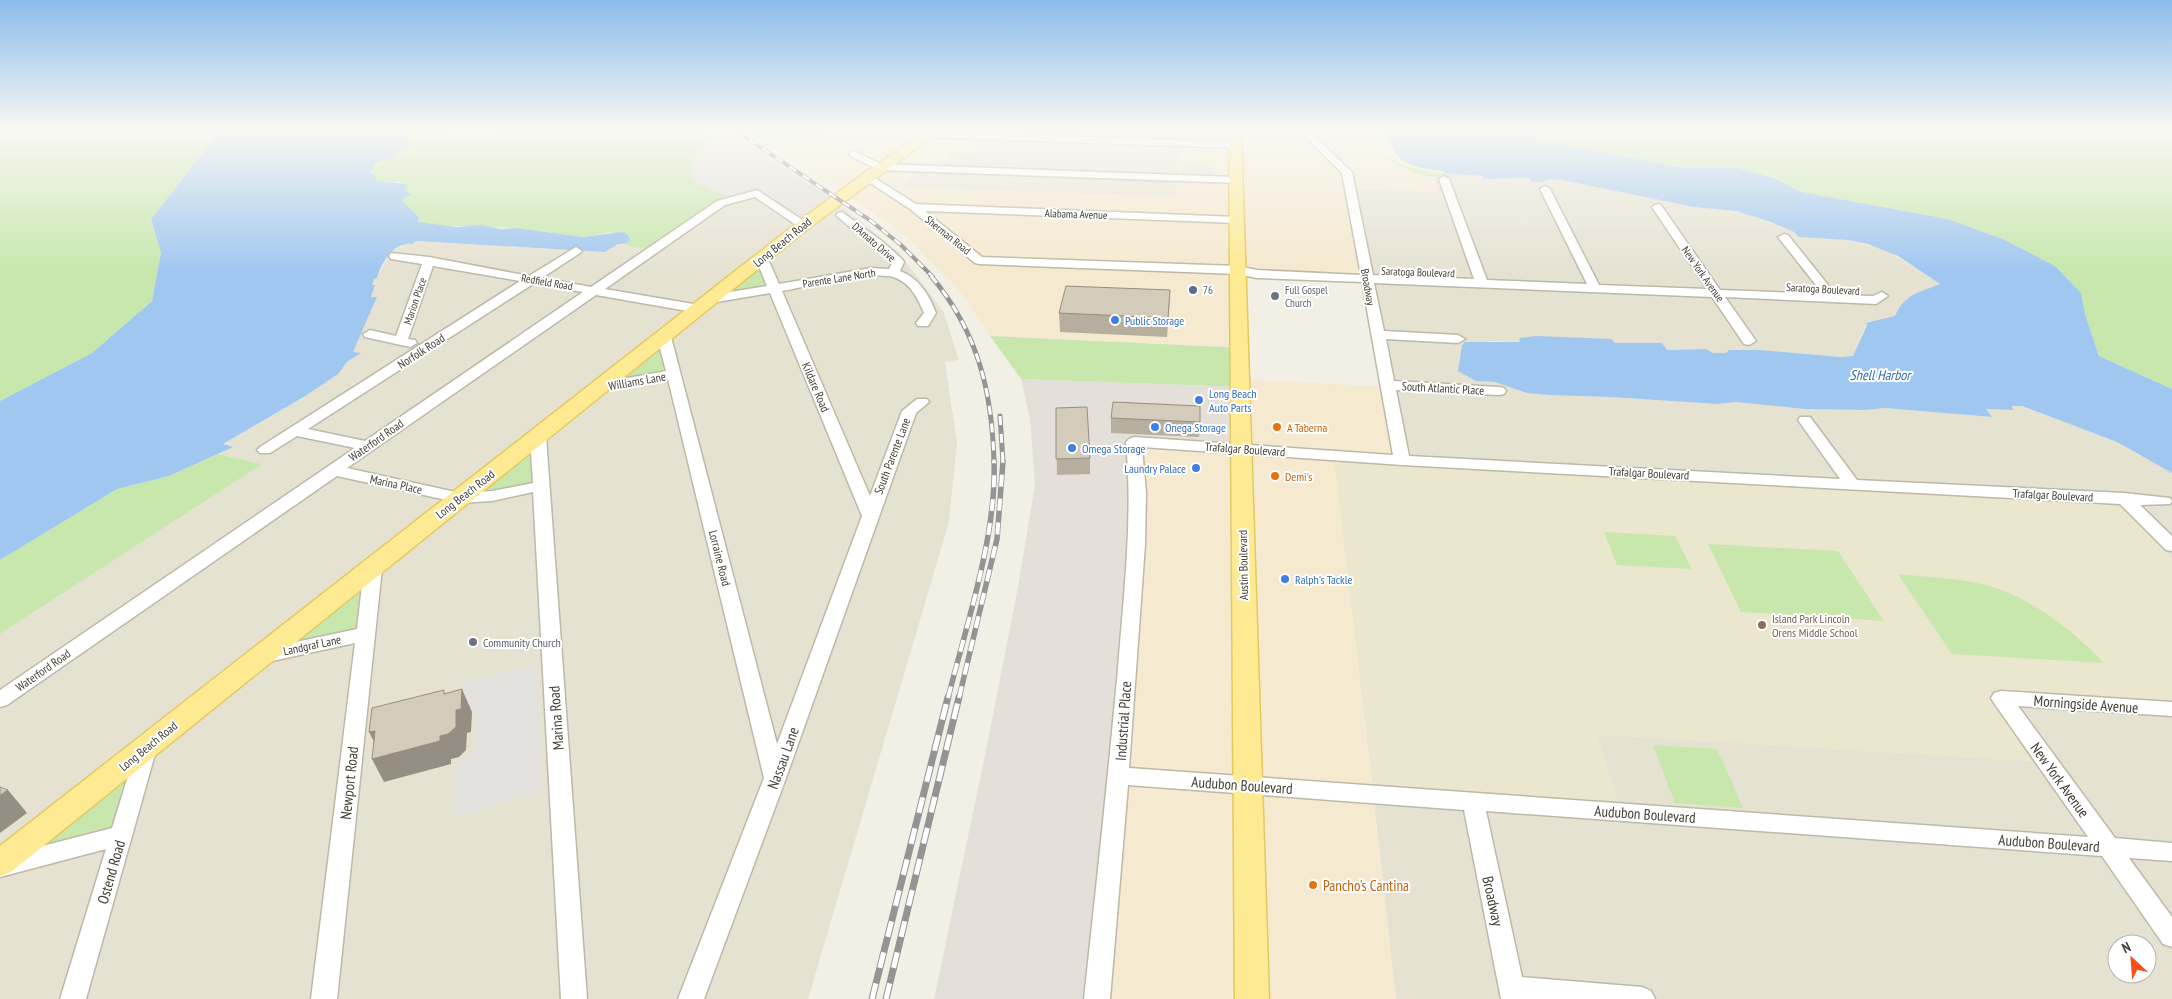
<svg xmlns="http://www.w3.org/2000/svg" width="2172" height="999" font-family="'PT Sans Narrow',sans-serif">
	<rect width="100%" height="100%" fill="#f2efe4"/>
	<path fill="#e6e2d2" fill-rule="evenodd" d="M1010,131H1181L1176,197L903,187L914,170L981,136L1007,137Z
		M1450,173L1482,176L1484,179L1529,178L1532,182H1542L1547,178L1562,180L1694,207L1736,211L1771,222L1794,232L1799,237L1848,240L1887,250L1940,284L1922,291L1906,299L1895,316L1866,324L1853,356L1841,357L1759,350H1730L1726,353H1713L1706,349L1667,350L1662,343H1615L1519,338L1520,342L1490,341L1462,345L1459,362L1476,381L1495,382L1527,393L1548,395L1610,397L1717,404L1736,402L1804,409L1867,410L1884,408L1991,417L1985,409L2013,410L2012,406H2022L2117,442L2172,473V559L2117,503L1334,460L1243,380L1389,387L1351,189L1437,192L1433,179H1452Z
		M757,193L835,200L898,252L943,311L959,360L945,362L957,443L949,522L808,999H0V634L261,464L218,454L232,447L222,445L307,395L338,373L347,362L360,354L352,352L377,297L371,298L375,285H372L374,279L377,278L390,252L407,243L416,241L605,252L618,244L720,203Z
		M1989,690L2172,701V999H1396L1372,784L1618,803L1596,734L2035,761ZM2117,944H2147V974H2117Z"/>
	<path fill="#f5e9cf" d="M832,131H1010L1007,137L981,136L975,153L951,152L942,170H914L904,187L1175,197L1181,131H1382L1385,140L1378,152L1390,162L1433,179L1438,192L1351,189L1368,280L1248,275L1246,348L990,336L959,290L920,250L892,225L772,147L766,139L783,140L818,136Z
		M1243,380L1389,387L1404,464L1334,460L1396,999H1103L1137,444Z"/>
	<path fill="#e4e0d9" d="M443,131H517L493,136L447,137Z
		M701,131H728L835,200L803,225L757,193L735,199L697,184L691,171L695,157L713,139Z
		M1021,379L1243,387L1244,451L1137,444L1095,999H934L984,760L1018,587L1035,485L1030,419Z"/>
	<path fill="#ebe6ce" d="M1334,460L2117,503L2172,559V701L1989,690L2036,761L1596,734L1618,803L1372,784Z"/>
	<path fill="#c7e7ad" d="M0,131H220L151,219L161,253L152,301L92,353L0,401Z
		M408,131H443L448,137L493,136L517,131H701L713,139L695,157L691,171L697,184L735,199L652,249L624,245L628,242L611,232L583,237L516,228L429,225L416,222L419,218C415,211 407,207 402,200C407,194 404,188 401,182L383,183L375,181L370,168L375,163L398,156L397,152L414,147L408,146L406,144Z
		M748,131H832C811,140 790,140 767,139L772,147Z
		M1498,131H2172V389L2099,356L2085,314L2081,293L2055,266L2003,239L1948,219L1801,192L1774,178L1737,168H1683L1499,134Z
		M1378,151C1402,168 1421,170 1450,173L1452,179C1424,179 1399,169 1378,151Z
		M761,262L772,288L716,297Z
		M990,336L1246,348L1243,387L1021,379Z
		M662,341L669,373L609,384Z
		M533,445L537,484L469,495Z
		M218,454L262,464L0,634V560L3,558L117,489L169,476Z
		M1604,532L1675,536L1692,569L1617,565Z
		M1708,544L1838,551L1884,621L1741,612Z
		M369,572L363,633L267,653Z
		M1898,574C1926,577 1955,578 1982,584C2029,595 2071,629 2104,663L1952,654Z
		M1653,745L1717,749L1743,808L1675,803Z
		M144,752L119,834L3,864Z"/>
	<path fill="#f7f1bf" d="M1385,140C1392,144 1393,151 1398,156C1411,168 1428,169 1445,171L1444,173C1417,170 1401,166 1378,151Z"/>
	<path fill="#e3e1dd" d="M1181,166L1214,167V175L1181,174Z
		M536,665L541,792L454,816L456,761L474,755L475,709L457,713L458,684Z"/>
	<path fill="#a0c7f0" d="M220,131H408L406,144L408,146L415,147L398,152V156L375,163L370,172L376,176L375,181L407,184L404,190L412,195L405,197L402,200C407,207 415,211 419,218L417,222L458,227L481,225L501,229L516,228L583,237L621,232L627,234L630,239L627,243L618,244L605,252L416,241L412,244C394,241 381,263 377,278L374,279L372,285H375L371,297H377C369,315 361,333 353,352L361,353L347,362L338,374L307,395L223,444L233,447L169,476L117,489L0,560V401L92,353L152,301L161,253L151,219Z
		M1382,131H1498L1499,134L1592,150L1683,168H1737L1774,178L1801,192L1948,219L2003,239L2055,266L2081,293L2085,314L2099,356L2172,389V473L2117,442L2022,406H2012L2013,410L1986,409L1992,417L1884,408L1867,410L1804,409L1736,402L1717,404L1610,397L1548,395L1527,393L1495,382L1476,381L1458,371L1462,345L1465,342H1520L1519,338L1537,336L1611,339L1615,343H1662L1667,350L1706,349L1713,353H1726L1729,350H1759L1841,357L1853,356L1867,325L1866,323L1895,316C1905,293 1919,293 1940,284L1898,256L1868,244L1848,240L1799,237L1794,232L1771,222L1736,211L1694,207L1562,180L1547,179L1542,182H1532L1529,178L1484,179L1482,176L1444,173V171C1428,169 1407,168 1396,154C1393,151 1393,146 1390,144C1386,139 1384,137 1382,131Z"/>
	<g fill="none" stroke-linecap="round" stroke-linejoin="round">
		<g stroke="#bdb8a7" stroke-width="3">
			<path id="minor" d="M1299,131H1309L1352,172L1373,275L1474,279L1439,179L1444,176L1449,179L1487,280L1587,284L1540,189L1545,186L1550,189L1599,285L1707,289L1652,207L1657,204L1661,205L1720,290L1823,294L1778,237L1784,234L1788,235L1836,295L1873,296L1882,292L1888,296L1876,304L1725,297L1756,341L1749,345L1744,344L1712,297L1374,283L1384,331L1458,335L1465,339L1458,343L1386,339L1394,381L1499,387L1504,388L1506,391L1504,394L1499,395L1396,390L1409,456L1840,479L1798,420L1800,417H1810L1857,480L2124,493L2170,498L2172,501L2170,504L2140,505L2172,536V551L2166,550L2120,504L1402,465L1142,447L1146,493L1145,544L1129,768L2088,837L1994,703L1991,698L1994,693L2001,691L2172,702V716L2018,706L2115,838L2172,843V861L2129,858L2172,917V947L2163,944L2102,856L1486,811L1522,977L1642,987L1651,991L1655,999H1501L1464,810L1128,785L1110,999H1084C1096,889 1108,779 1118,668C1124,593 1133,517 1126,442L1129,439L1134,437L1393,455L1362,282L1257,278L1238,274L979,264L975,263L910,209L861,177L862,175H870L916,204L1237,217L1243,220L1237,223L925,211L982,257L1238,266L1257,270L1361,275L1342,173Z
				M928,132L1236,142L1241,145L1236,148L925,137L923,135Z
				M854,151L881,164L1236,177L1241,180L1236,183L879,170L850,156V152Z
				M757,190L807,223L809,225L807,227H799L755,197L725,205L605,289L699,305L705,309L704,312L699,313L596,295L347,468L460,493L492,491L533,483L530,437L533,434H543L546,437L587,999H561L533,492L492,501L460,503L337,476L7,705L0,707V690L355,448L297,436L270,453H260L257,450L260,447L520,281L433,266L408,339L415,340L417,343L410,347L365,337L363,334L370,330L396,336L422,264L391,259L389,256L391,253L429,257L529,276L576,247L582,251L580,253L542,278L591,287L717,201ZM533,284L583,292L365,441L308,429Z
				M842,212L883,242L902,259L904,262L900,271C919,278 929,295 936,313L928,326H918L916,323L924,313C918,299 911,284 896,278C875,269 806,287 782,291L870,496L902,411L917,399H927L929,402L916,413L786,778L704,999H678L764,778L668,379L601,391L594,387L601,383L666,371L657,337L664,333L671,337L777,744L862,516L770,293L711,303L705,299L711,295L767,286L756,259L762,255L768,259L779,284L871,268L889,269L892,263L838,217L836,215L838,213Z
				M373,562L379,564L382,568L337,999H311L355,643L263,663L256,661L253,656L256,651L263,649L357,629L364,568L367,564Z
				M147,739L154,741L157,747L86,999H60L106,849L0,877V857L112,828L137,747L140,741Z"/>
		</g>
		<g stroke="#e3c962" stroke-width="3">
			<path id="major" d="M926,131H940L809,228L11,872L0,876V846L798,222L863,174Z
				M1229,131H1241L1269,999H1235Z"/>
		</g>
		<use href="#minor" fill="#fff" fill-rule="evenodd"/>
		<use href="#major" fill="#feea92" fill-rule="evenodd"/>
		<g stroke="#949494" stroke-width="4">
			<path id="rail-far3" d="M736,131L871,221L901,245L933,277"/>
		</g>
		<g stroke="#949494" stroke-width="5">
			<path id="rail-far2" d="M931,276C978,332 992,391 994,462
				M1000,416L1003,462"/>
		</g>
		<g stroke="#949494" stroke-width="5.5">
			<path id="rail-far1" d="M948,698C966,626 997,535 994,461
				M959,698L997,539L1003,461"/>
		</g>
		<g stroke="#949494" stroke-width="7">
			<path id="rail" d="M872,999L948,697
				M886,999L959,697"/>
		</g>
		<use href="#rail-far3" stroke="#fff" stroke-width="2.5" stroke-dasharray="8" stroke-linecap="butt"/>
		<use href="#rail-far2" stroke="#fff" stroke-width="3" stroke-dasharray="9" stroke-linecap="butt"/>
		<use href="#rail-far1" stroke="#fff" stroke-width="4" stroke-dasharray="12" stroke-linecap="butt"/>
		<use href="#rail" stroke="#fff" stroke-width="5" stroke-dasharray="16" stroke-linecap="butt"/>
	</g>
	<path fill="#b6afa0" d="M1170,290L1167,337L1060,332L1059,313Z
		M1056,408L1090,458V474L1057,475Z
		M1111,418L1200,422L1199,437L1111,433Z"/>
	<path fill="#948f82" d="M1170,290L1169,309L1167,337L1168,318Z
		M462,689L472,712L471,732L467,733L466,750L459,757L451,759V764L384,782L372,759L440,736L456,710Z
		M375,731L381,755L369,732Z
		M8,790L27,813L0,833V795Z"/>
	<path fill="#d4ccba" stroke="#948f82" d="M1066,286L1170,290L1168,318L1059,313Z
		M1113,402L1200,406V422L1111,418Z
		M1087,407L1090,458L1056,459V408Z
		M462,689L461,709L456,710V727L448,734L440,736V741L372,759L375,731L369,732L372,708L444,690V694Z
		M0,787L8,790L0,795Z"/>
	<linearGradient id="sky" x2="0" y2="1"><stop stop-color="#8bbceb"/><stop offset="0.48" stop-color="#f9f8f3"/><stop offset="1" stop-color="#f9f8f3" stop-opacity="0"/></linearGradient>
	<rect width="2172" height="271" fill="url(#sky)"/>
	<circle fill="#5c6f8a" stroke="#fff" stroke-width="2" cx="1193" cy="290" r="5"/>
	<g fill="#6b7280" stroke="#fff" stroke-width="2">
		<circle cx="1275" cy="296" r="5"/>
		<circle cx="473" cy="642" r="5"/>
	</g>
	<g fill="#3f7fe0" stroke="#fff" stroke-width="2">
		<circle cx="1115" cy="320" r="5"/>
		<circle cx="1199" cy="400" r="5"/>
		<circle cx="1155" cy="427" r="5"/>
		<circle cx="1072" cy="448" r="5"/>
		<circle cx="1196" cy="468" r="5"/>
		<circle cx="1285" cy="579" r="5"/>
	</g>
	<g fill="#e8710a" stroke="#fff" stroke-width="2">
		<circle cx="1277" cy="427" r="5"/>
		<circle cx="1275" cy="476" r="5"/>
		<circle cx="1313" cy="885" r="5"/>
	</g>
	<circle fill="#8d6e63" stroke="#fff" stroke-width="2" cx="1762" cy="625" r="5"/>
	<g text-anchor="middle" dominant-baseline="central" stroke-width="4" stroke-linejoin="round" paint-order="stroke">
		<g font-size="11" fill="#444034" stroke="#fff">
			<text transform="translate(1076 214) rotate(2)">Alabama Avenue</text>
			<text transform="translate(948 235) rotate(39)">Sherman Road</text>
			<text transform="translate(874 242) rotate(41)">D'Amato Drive</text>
			<text transform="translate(1418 272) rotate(2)">Saratoga Boulevard</text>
			<text transform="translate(1703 274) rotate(55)">New York Avenue</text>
			<text transform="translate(839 278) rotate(-9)">Parente Lane North</text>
			<text transform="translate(547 282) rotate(10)">Redfield Road</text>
			<text transform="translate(1368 287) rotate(80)">Broadway</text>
			<text transform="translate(1823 289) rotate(3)">Saratoga Boulevard</text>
			<text transform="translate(415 301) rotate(-71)">Marion Place</text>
		</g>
		<g font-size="11" fill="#4e5e75" stroke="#fff" text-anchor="start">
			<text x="1203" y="290">76</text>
		</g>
		<g font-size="11" fill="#5b616d" stroke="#fff" text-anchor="start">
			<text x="1285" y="290">Full Gospel<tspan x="1285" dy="13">Church</tspan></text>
		</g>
		<g font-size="12" fill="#444034" stroke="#fff">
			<text transform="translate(782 242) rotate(-39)">Long Beach Road</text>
			<text transform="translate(421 351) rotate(-33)">Norfolk Road</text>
			<text transform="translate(637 381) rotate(-10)">Williams Lane</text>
			<text transform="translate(816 387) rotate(67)">Kildare Road</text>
			<text transform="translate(1443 388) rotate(3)">South Atlantic Place</text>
			<text transform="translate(376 440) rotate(-35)">Waterford Road</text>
			<text transform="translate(1245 449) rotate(4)">Trafalgar Boulevard</text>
			<text transform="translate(892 456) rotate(-69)">South Parente Lane</text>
			<text transform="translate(1649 473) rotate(3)">Trafalgar Boulevard</text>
			<text transform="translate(396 484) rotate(12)">Marina Place</text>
			<text transform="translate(465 494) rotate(-38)">Long Beach Road</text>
			<text transform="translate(2053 495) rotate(3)">Trafalgar Boulevard</text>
			<text transform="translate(720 558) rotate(76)">Lorraine Road</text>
			<text transform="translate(1243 565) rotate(-91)">Austin Boulevard</text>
			<text transform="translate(312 645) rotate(-12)">Landgraf Lane</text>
			<text transform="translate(43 670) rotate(-35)">Waterford Road</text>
			<text transform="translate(148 746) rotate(-39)">Long Beach Road</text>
		</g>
		<g font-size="12" fill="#366cbe" stroke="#fff" text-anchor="start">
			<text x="1125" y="320">Public Storage</text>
			<text x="1209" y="393">Long Beach<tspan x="1209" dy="14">Auto Parts</tspan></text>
			<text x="1165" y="427">Onega Storage</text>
			<text x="1082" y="448">Omega Storage</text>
			<text x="1186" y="468" text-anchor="end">Laundry Palace</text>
			<text x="1295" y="579">Ralph's Tackle</text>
		</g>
		<g font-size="12" fill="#c56008" stroke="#fff" text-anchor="start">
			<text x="1287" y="427">A Taberna</text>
			<text x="1285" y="476">Demi's</text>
		</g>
		<g font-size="12" fill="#785e54" stroke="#fff" text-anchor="start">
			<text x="1772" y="618">Island Park Lincoln<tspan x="1772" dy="14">Orens Middle School</tspan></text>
		</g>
		<g font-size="12" fill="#5b616d" stroke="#fff" text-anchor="start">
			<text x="483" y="642">Community Church</text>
		</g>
		<g font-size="14" font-style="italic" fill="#2e6caf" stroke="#fff">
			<text x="1880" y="375">Shell Harbor</text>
		</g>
		<g font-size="15" fill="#444034" stroke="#fff">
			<text transform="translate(2086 704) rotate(4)">Morningside Avenue</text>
			<text transform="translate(556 718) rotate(-94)">Marina Road</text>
			<text transform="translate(1123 721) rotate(-86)">Industrial Place</text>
			<text transform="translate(783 758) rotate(-70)">Nassau Lane</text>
			<text transform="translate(2060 780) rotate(54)">New York Avenue</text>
			<text transform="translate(349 783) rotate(-84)">Newport Road</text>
			<text transform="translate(1242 785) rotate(4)">Audubon Boulevard</text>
			<text transform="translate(1645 814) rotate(4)">Audubon Boulevard</text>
			<text transform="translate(2049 843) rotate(4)">Audubon Boulevard</text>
			<text transform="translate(111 872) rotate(-74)">Ostend Road</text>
			<text transform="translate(1493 901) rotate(78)">Broadway</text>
		</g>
		<g font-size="15" fill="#c56008" stroke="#fff" text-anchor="start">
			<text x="1323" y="885">Pancho's Cantina</text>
		</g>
	</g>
	<g transform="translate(2132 959) rotate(334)"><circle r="24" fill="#ffffff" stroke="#b4b3ae"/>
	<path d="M0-4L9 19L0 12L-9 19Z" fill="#f94e14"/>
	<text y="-8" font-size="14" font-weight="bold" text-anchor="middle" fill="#444034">N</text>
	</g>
</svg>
